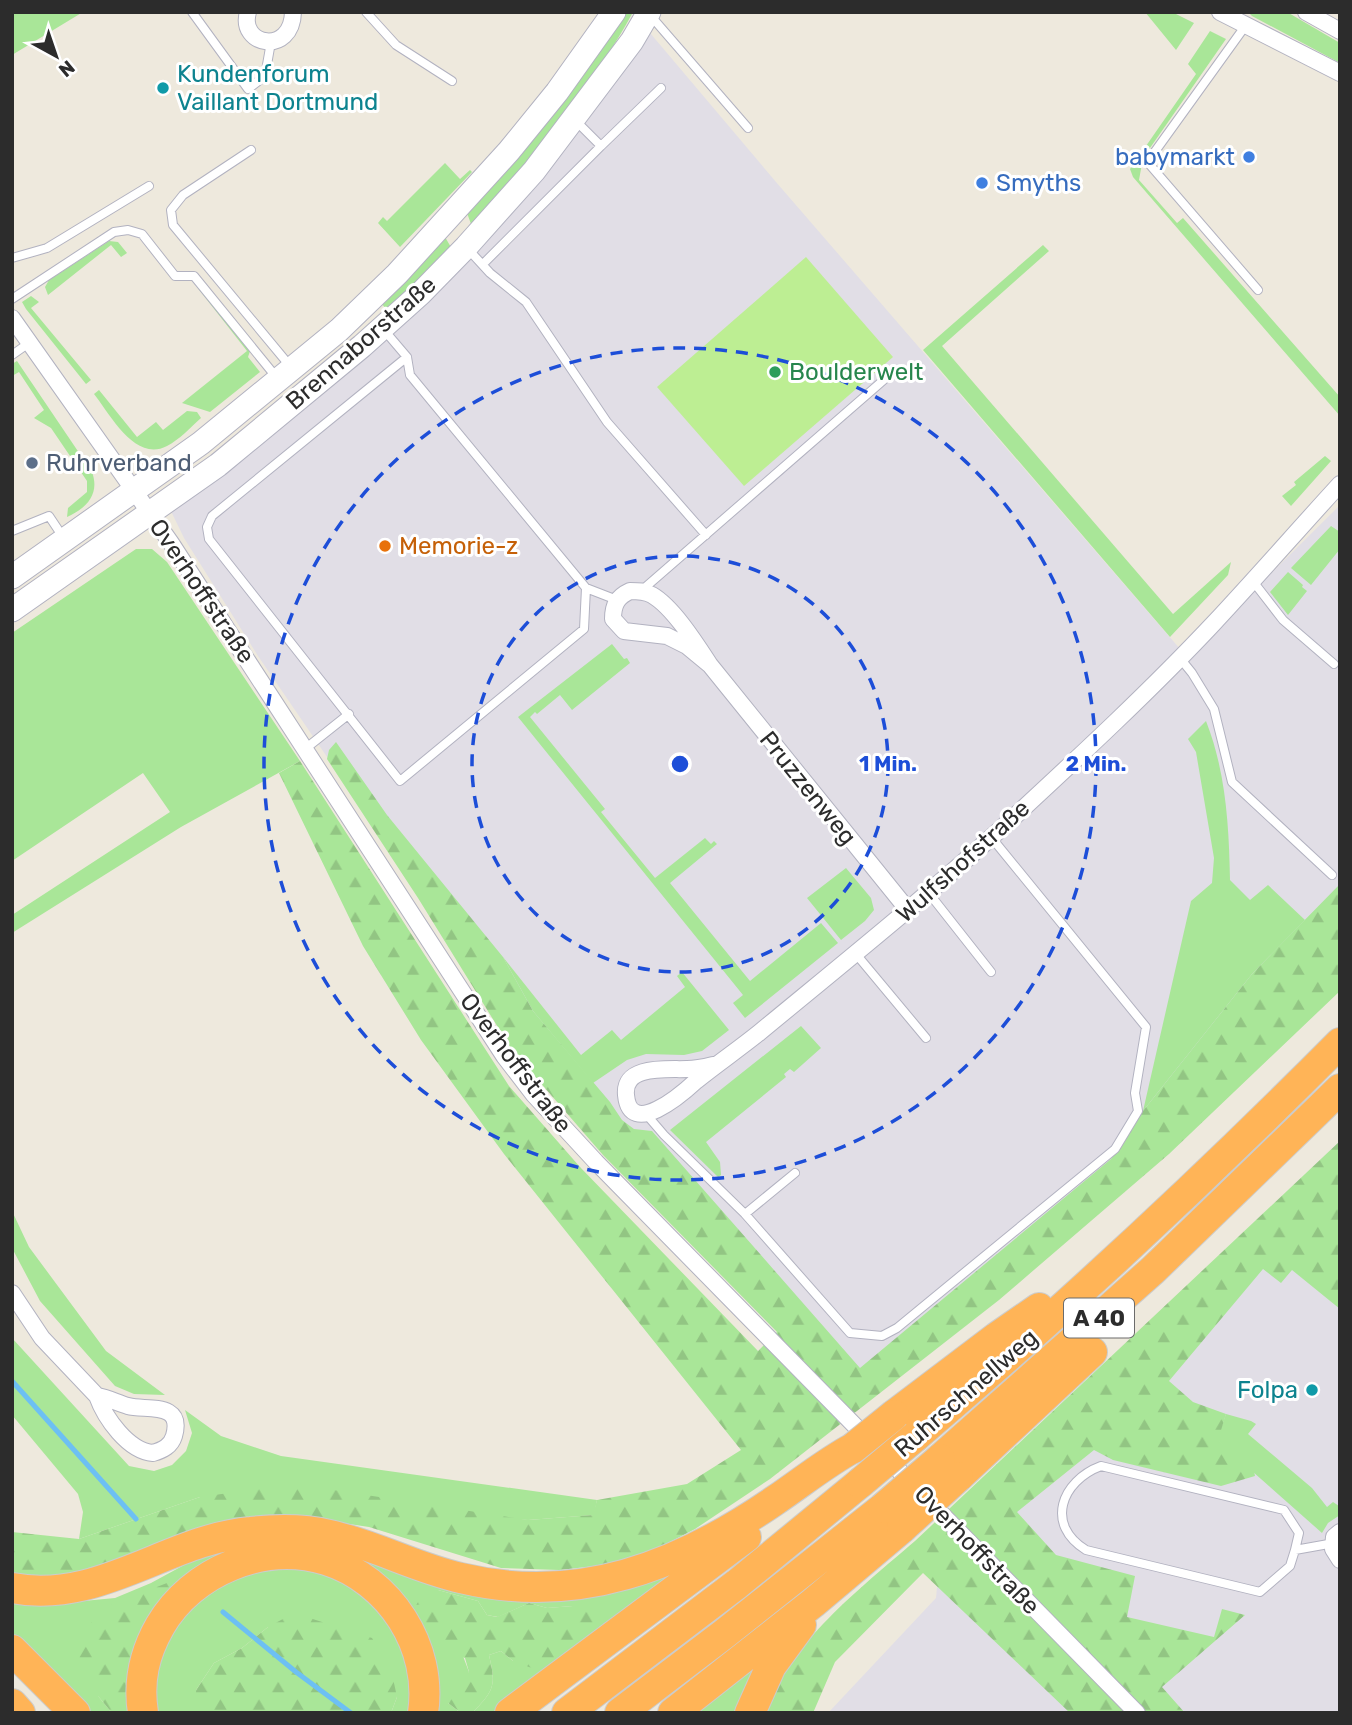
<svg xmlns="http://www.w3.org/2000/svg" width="1352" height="1725" font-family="Rubik,sans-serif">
	<defs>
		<pattern id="forest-firs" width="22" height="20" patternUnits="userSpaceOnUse" patternTransform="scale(1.75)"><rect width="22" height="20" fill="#a9e698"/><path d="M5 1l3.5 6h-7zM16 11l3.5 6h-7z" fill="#92c583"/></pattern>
	</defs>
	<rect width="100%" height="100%" fill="#eee9dd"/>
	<path fill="#e1dee6" d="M645,27L776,182L1187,657L1340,505V899L1117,1161L858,1377L466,960L258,656L184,538L168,505L368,346Z
		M1340,1141V1713H828L936,1598L943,1524Z"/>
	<path fill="#a9e698" d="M12,12H83L12,55Z
		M624,12H633C589,93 534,155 474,224H471L467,213Z
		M1145,12H1172L1194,23L1176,50Z
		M1248,12H1287L1340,43V63L1252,16Z
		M1210,31L1226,39L1143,158L1139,180L1177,223L1183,218L1340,397V416L1133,177L1130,169L1196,74L1188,64Z
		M445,163L460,179L470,170L472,172L400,247L378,223L383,217L387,221Z
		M445,237L452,249L388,311L381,303Z
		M109,241L118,242L127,253L121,257L111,245L48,295L45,287L49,280Z
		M1043,245L1049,251L942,346L1173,614L1231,562L1228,575L1170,637L923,350Z
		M198,286L250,351L248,357L260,372L210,412L182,403L247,351L197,287Z
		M31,296L39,302L31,308L91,380L86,384L26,309L22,302Z
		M17,361L92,472C100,494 87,508 67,517L68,508L87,492V481L51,428L34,418L44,410L19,372L12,376V364Z
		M99,390L137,437L156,422L163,430L187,411L197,412L201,418C191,427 179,440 167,446C135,463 110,414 94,394Z
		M1325,456L1331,461L1291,506L1282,496L1296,485L1294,482Z
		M1331,526L1340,532V549L1311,585L1291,568Z
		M136,549H152L167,562L300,761L181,827L12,933V915L170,812L143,773L12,861V633Z
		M1288,572L1303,585L1302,587L1307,591L1288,615L1270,592Z
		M612,644L624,659L627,658L630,663L572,710L560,695L537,714L535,712L530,717L605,809L601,812L655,878L705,838L711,844L714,841L717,844L670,883L750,981L821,923L838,943L745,1018L733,1003L743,995L518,717Z
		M1206,721C1226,772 1229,826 1230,880L1250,900L1268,885L1305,920L1252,974L1143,1111L1191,901L1212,883L1214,858L1196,752L1188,739Z
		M846,868L871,898L874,910L865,921L841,940L807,898Z
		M503,957L581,1055L612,1030L621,1040L685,987L677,976L682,972L729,1030L702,1051L684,1055L646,1054L627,1060L593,1083L533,1011Z
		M801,1026L821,1048L794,1072L790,1069L784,1074L786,1077L706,1142L720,1162L721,1175L718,1177L670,1130Z
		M12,1211L29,1247L106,1351L165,1395L134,1394L115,1386L40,1301L12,1248Z
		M12,1338L129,1466L154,1471L172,1465L186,1451L192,1433L185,1410L221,1436L281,1456L597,1500L594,1515L528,1520L200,1497L79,1539L83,1512L78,1494L12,1415Z
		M1226,1414L1251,1421L1256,1424L1248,1434L1312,1488L1327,1507L1333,1502L1339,1506L1340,1515L1328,1523L1322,1533L1217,1440Z
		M309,1543L489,1590L693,1566L498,1713H472C495,1690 496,1685 489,1655L501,1651L513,1661L573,1606L547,1608L529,1603L498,1617L487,1615L478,1601L438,1590L469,1672L448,1703L461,1713H391L397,1697L268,1627L242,1648L214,1663L196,1690V1713H134L98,1696L112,1713H85L12,1640V1600L52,1604L115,1598L151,1583L197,1558L232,1546Z
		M745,1667L759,1672L740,1713H685Z"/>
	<path fill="url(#forest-firs)" d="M336,742L387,815L503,957L533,1011L610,1102L622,1120L634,1129L652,1131L860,1368L1111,1159L1143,1111L1252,974L1340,884V991L1169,1154L999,1300L770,1479L695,1529L641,1557L605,1565L559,1570L501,1568L369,1527L323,1520L54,1577L12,1576V1532L79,1539L200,1497L295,1484L528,1520L593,1515L597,1500L687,1484L741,1450L504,1154L421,1040L363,946L279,773L300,761L509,1086L580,1167L758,1351L777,1332L603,1155L512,1050L418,898L327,759L329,750Z
		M1340,1141V1309L1292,1270L1281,1283L1263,1269L1169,1381L1193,1402L1226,1414L1218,1440L1254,1471L1255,1476L1221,1486L1113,1460L1094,1450L1017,1512L1056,1555L1135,1576L1127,1617L1214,1637L1222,1609L1245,1615L1162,1687L1185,1713H1070L923,1573L835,1662L813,1713H766C787,1644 862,1587 915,1541Z
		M172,1581L179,1590L134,1713H112L98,1696L77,1663L84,1629L111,1605Z
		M438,1590L478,1601L487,1615L497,1617L529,1603L547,1608L573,1606L598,1611L605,1619C589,1642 563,1660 537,1670L513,1661L501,1651L489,1655C496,1685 495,1690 472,1713H461L448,1703L444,1685L469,1672L465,1658L438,1649L414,1609L422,1595Z
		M294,1613L372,1638L391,1669L397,1697L391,1713H196V1690L214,1663L242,1648L268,1627Z"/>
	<path fill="#bdee93" d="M806,257L893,357L744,486L657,387Z"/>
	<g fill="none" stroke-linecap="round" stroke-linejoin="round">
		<path stroke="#6dc0f3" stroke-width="5" d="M12,1381L136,1519
			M223,1612L296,1672L351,1713"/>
		<g stroke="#b2b2c0" stroke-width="10">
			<path id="service" d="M192,12L248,89L265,76L271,42
				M366,12L396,45L452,81
				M650,15L748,128
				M1246,25L1151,157L1150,165L1258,290
				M601,146L661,88
				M251,150L183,195L171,210L173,225L290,366
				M467,248L490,273L526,302L607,422L706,535
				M12,258L47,248L149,186
				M483,264L601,146L576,121
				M12,299L114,232L128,230L142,234L175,276H194L277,378
				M384,330L407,357L410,375L586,588L584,629L400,781L209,539L207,527L212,516L407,357
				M12,355L29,343
				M12,531L49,516L63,537
				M1252,580L1283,620L1334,664
				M586,588L617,600
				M641,591L894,371
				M1179,657L1192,673L1214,709L1232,782L1332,875
				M305,749L349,714
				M928,892L991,972
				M856,954L926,1038
				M646,1114L664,1135L745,1214L795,1173
				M745,1214L850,1333L882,1336L897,1328L1115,1149L1138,1111L1135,1093L1146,1027L991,837
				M1295,1550L1290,1566L1260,1592L1086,1550C1045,1525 1061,1481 1101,1466L1284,1510L1299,1533L1295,1550L1334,1543"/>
		</g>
		<g stroke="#b2b2c0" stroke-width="18">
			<path id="minor" d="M248,12C238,46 292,56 293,12
				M1220,12L1340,73
				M1306,12L1340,31
				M12,318L171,543L504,1056L534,1095L596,1162L1137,1713
				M630,591C638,591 645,591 652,595C673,607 697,645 710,665L687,646L667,636L624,631L613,619C613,605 617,597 630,591Z
				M710,665L908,910
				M713,1065C705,1067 696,1069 687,1069C669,1070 623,1064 626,1095C630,1139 682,1094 696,1081C717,1064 739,1049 760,1032C846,961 933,891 1015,816C1082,754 1150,691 1213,624C1256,578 1297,531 1340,484
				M12,1293L42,1338L97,1396
				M97,1396C109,1398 117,1403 128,1406C146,1411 184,1401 174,1436C171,1446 163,1450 153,1453C128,1451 105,1418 97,1396Z
				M1340,1532L1334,1537L1333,1549L1340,1560"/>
		</g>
		<g stroke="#b2b2c0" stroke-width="25">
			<path id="secondary" d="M12,577L201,443L339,330L397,274L509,151L557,92L614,12
				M12,610L218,465L362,346L420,294L466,247L534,171L632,41L649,12"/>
		</g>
		<g stroke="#ccc" stroke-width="32">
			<path id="motorway" d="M894,1415L997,1337L1039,1308
				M916,1436C1063,1311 1204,1180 1340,1043
				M940,1459L1153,1270L1340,1089
				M958,1477L1092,1352
				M12,1588C99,1605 168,1539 251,1532C278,1529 304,1529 330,1535C375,1545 416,1568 461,1578C578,1606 679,1566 774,1501C801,1483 825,1463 853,1448
				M12,1650L75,1713
				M12,1704L20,1713
				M143,1713C138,1681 144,1654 160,1626C192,1571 264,1541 326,1560C390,1580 433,1647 423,1713
				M510,1713L746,1537
				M567,1713L737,1584L860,1483
				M620,1713L724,1634L883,1508
				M673,1713L813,1603L902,1528
				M750,1713L771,1666L801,1625"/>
		</g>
		<use href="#service" stroke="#fff" stroke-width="8"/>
		<use href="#minor" stroke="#fff" stroke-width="16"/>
		<use href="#secondary" stroke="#fff" stroke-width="23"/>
		<use href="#motorway" stroke="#ffb457" stroke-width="30"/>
		<g stroke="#ccc" stroke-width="32" stroke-linecap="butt">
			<path id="motorway-bridge" d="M853,1448L894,1415
				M860,1483L916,1436
				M883,1508L940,1459
				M902,1528L958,1477"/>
		</g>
		<use href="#motorway-bridge" stroke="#ffb457" stroke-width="30"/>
	</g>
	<g fill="none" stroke="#1d4ed8" stroke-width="3.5" stroke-dasharray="12 9">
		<circle cx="680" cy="764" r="208"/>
		<circle cx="680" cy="764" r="416"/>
	</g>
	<g fill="#0f9aa8" stroke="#fff" stroke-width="2.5">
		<circle cx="163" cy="88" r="7"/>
		<circle cx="1312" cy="1390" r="7"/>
	</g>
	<g fill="#3f7fe0" stroke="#fff" stroke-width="2.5">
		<circle cx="1249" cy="157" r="7"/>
		<circle cx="982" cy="183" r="7"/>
	</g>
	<circle fill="#2e9e5b" stroke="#fff" stroke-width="2.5" cx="775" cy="372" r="7"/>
	<circle fill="#5c6f8a" stroke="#fff" stroke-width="2.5" cx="32" cy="463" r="7"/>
	<circle fill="#e8710a" stroke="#fff" stroke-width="2.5" cx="385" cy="546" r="7"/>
	<g text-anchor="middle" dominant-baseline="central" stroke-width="6" stroke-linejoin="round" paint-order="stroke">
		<rect fill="#fff" stroke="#6b6b6b" stroke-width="2" x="1064" y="1298.5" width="70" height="39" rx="5"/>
		<g font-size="23" font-weight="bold" fill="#2c2c2c">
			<text x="1099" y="1318">A 40</text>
		</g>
		<g font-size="24" fill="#0d838f" stroke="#fff" text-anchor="start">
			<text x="177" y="74">Kundenforum<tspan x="177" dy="28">Vaillant Dortmund</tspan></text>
			<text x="1298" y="1390" text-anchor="end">Folpa</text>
		</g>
		<g font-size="24" fill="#366cbe" stroke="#fff" text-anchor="end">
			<text x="1235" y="157">babymarkt</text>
			<text x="996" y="183" text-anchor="start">Smyths</text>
		</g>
		<g font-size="24" fill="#2c2c2c" stroke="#fff">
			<text transform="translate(361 343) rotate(-41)">Brennaborstraße</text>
			<text transform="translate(202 591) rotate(56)">Overhoffstraße</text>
			<text transform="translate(808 788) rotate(51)">Pruzzenweg</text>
			<text transform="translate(963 861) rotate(-42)">Wulfshofstraße</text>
			<text transform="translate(516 1063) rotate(53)">Overhoffstraße</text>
			<text transform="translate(966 1393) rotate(-41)">Ruhrschnellweg</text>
			<text transform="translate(977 1550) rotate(46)">Overhoffstraße</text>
		</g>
		<g font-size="24" fill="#27864d" stroke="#fff" text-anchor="start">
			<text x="789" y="372">Boulderwelt</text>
		</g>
		<g font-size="24" fill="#4e5e75" stroke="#fff" text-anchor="start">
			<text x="46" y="463">Ruhrverband</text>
		</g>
		<g font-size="24" fill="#c56008" stroke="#fff" text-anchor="start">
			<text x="399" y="546">Memorie-z</text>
		</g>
	</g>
	<circle cx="680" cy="764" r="10" fill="#1d4ed8" stroke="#fff" stroke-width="3.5"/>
	<g font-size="21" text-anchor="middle" font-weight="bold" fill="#1d4ed8" stroke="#fff" stroke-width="6" stroke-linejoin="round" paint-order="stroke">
		<text x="888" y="771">1 Min.</text>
		<text x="1096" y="771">2 Min.</text>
	</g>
	<rect width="1352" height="1725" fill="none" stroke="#2c2c2c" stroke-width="28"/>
	<g transform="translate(56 56) rotate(140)" stroke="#ffffff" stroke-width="5" paint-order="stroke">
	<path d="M0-5L12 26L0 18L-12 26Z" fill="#2c2c2c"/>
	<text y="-10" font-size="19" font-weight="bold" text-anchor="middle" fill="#2c2c2c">N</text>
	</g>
</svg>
